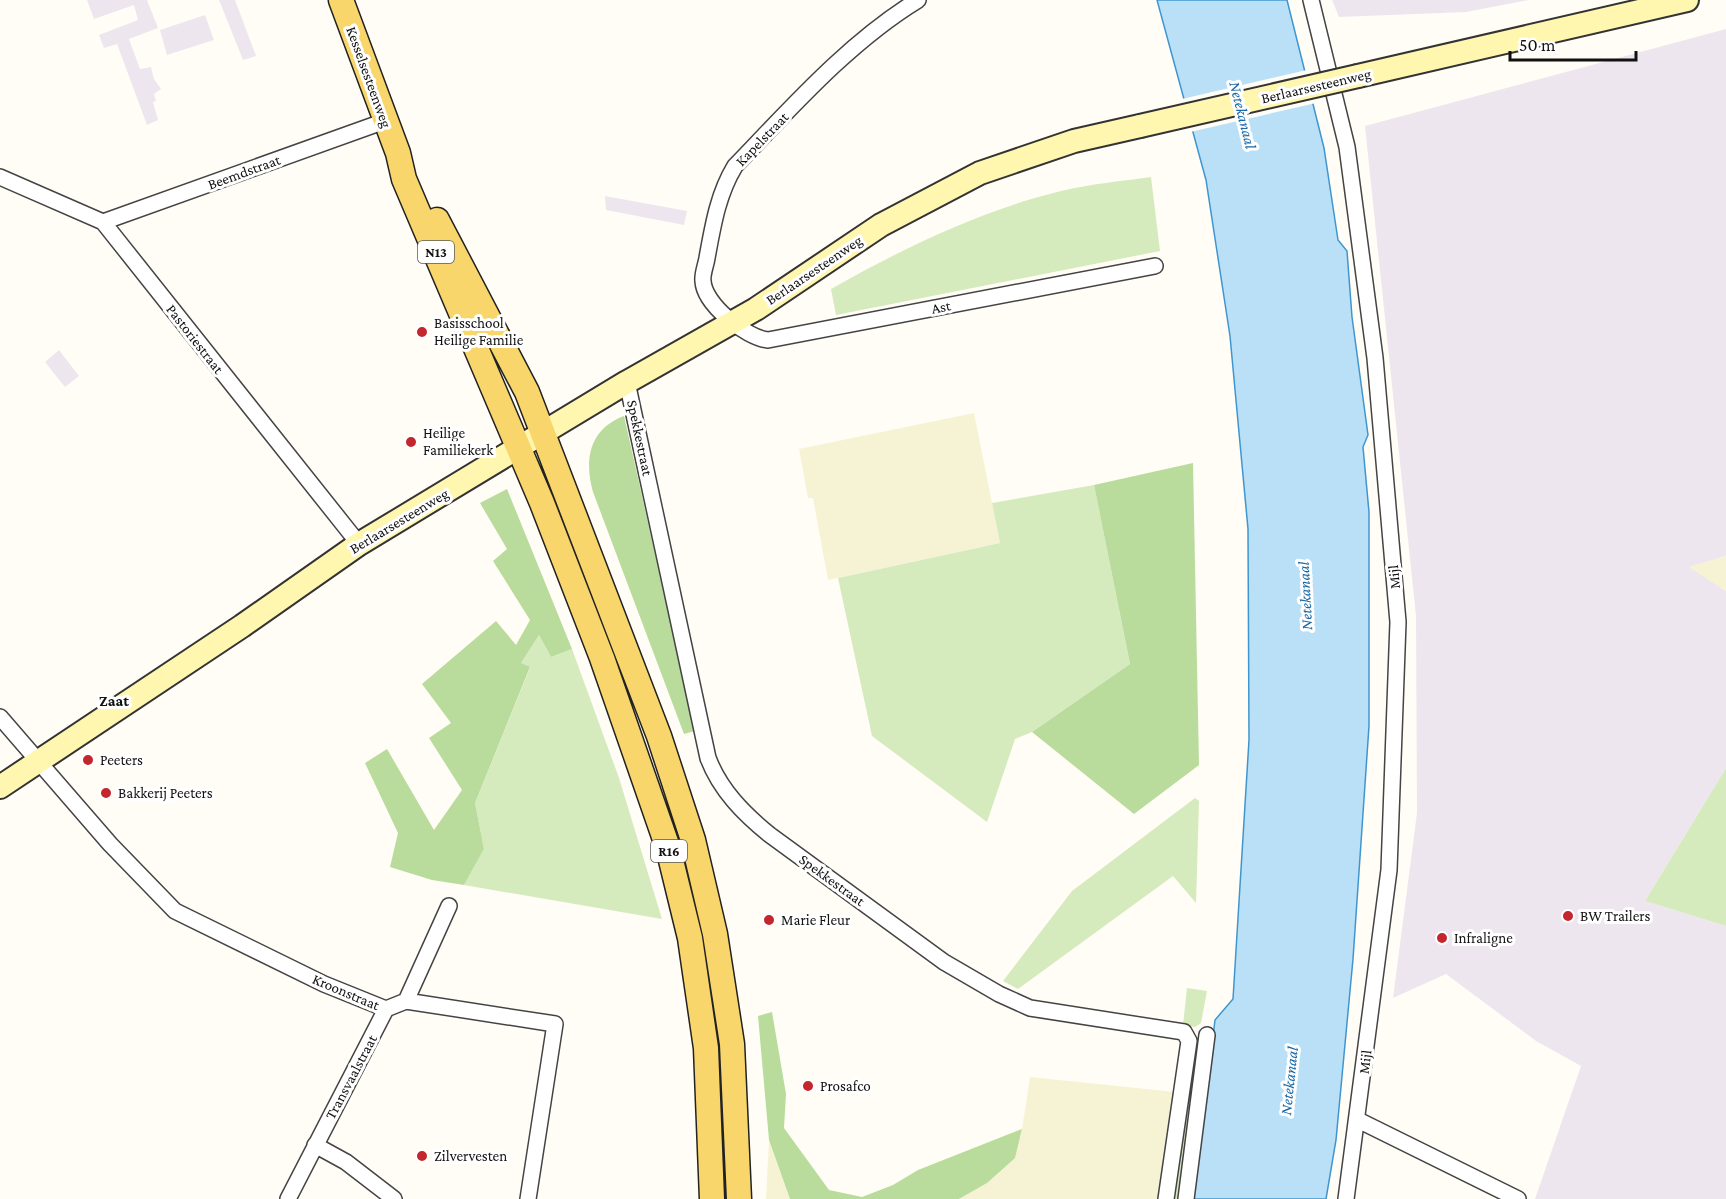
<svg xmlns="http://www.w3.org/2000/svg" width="1726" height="1199" font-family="'Crimson Pro',serif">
	<rect width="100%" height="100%" fill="#fffdf5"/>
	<path fill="#eee6ef" d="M87,0H147L158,28L129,39L140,69L151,67L154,79L161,89L154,94L156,101L153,102L158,120L147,125L117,44L104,48L99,35L138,20L134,5L94,19Z
		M219,0H235L256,56L243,60Z
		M1332,0H1529L1466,12L1339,17Z
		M205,15L214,40L167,55L160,30Z
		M1726,29V556L1690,567L1726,591V768L1645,901L1726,926V1199H1535L1581,1066L1536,1041L1446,974L1393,998L1417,813L1416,616L1365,126Z
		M605,196L687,211L684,225L606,210Z
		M59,350L79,376L65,387L45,362Z"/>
	<path fill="#f6f3d4" d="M974,413L1000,543L828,580L813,498H808L799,449Z
		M1726,556V591L1689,567Z
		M1030,1077L1175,1092L1160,1199H959L987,1183L1021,1136Z
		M769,1140L790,1199H766Z"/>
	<path fill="#d5ebbd" d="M1151,177L1160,251L836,315L831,289C904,248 979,211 1061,191C1090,184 1122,181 1151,177Z
		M1094,485L1130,664L1032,732L1015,739L987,822L872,736L838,578L1000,543L992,503Z
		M539,635L551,657L572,649L619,778L662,919L464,885L484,849L475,803L530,668L521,663Z
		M1726,768V926L1645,901Z
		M1195,798L1199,801L1196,903L1173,876L1018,989L1003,981L1072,891Z
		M1187,988L1207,991L1201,1023L1195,1027L1183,1025Z
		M1193,1037L1200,1046L1182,1199H1174Z"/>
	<path fill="#b9dc9c" d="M624,416L695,731L684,734L593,492C584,460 589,429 624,416Z
		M1193,463L1199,765L1134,814L1032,732L1130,664L1094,485Z
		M507,489L572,649L551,657L539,635L521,663L530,667L475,803L484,849L464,885L432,880L390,867L398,833L365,763L387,749L434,830L462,790L429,738L451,723L422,684L496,621L516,645L530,620L493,561L507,549L480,503Z
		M772,1012L786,1094L784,1128L829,1190L862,1197L893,1185L918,1170L1022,1129L1015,1158L987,1183L959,1199H790L769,1140L758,1016Z"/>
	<path fill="#b9e0f7" stroke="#3f96cf" stroke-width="1.5" d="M1157,0H1287L1324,148L1338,240L1347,251L1352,317L1368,435L1363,447L1369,512V726L1353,959L1336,1140L1326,1199H1193L1215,1020L1233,999L1249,740L1248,529L1230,336L1206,180Z"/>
	<path fill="#fffdf5" d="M1307,70L1316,103L1190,132L1182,99Z"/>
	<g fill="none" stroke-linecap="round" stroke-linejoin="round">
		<g stroke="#444" stroke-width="18">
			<path id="street" d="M918,0C849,42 791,108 735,166C718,194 713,225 707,258C706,265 702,274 703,281C704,304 746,338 768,340L1155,266
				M1311,0L1347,147L1375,358L1398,622L1389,870L1346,1199
				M0,177L103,222L359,544
				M103,222L385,121
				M627,382L708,758C720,790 744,814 770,835L944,962L999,994L1030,1008L1184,1032L1189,1041L1166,1199
				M0,717L110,844L175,911L324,984L386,1009L406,1001L555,1024L528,1199
				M406,1001L449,906
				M1358,1120L1518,1199
				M315,1145L346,1162L394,1199
				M288,1199L386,1009
				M1186,1199L1207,1035"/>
		</g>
		<g stroke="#333" stroke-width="26">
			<path id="secondary" d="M1358,76L1687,0
				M0,787L242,626L359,544L627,382L756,309L881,225L980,173L1074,141L1140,126"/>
		</g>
		<g stroke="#222" stroke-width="27">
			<path id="primary" d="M341,0L398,153L404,179L542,503L602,658L668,848L690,938L706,1048L712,1199
				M437,220L527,392L659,736L693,840L715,934L732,1044L739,1199"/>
		</g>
		<use href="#street" stroke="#fff" stroke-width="15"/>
		<use href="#secondary" stroke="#fff6b0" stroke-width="22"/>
		<use href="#primary" stroke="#f9d66b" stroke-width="24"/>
		<g stroke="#333" stroke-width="26" stroke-linecap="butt">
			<path id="secondary-bridge" d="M1140,126L1358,76"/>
		</g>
		<use href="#secondary-bridge" stroke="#fff6b0" stroke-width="22"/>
	</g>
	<g fill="#c4262e" stroke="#fff" stroke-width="2">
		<circle cx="422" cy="332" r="6"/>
		<circle cx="411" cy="442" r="6"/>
		<circle cx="88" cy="760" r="6"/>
		<circle cx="106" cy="793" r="6"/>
		<circle cx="1568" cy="916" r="6"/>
		<circle cx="769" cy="920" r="6"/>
		<circle cx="1442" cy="938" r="6"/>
		<circle cx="808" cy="1086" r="6"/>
		<circle cx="422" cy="1156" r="6"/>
	</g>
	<g text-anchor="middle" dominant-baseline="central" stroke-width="6" stroke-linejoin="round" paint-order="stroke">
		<g fill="#fff" stroke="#585858" stroke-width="1.5">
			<rect x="418" y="241" width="36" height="22" rx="4.5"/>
			<rect x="651" y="840" width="36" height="22" rx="4.5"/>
		</g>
		<g font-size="14" font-weight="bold" fill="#111">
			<text x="436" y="252">N13</text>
			<text x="669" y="851">R16</text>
		</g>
		<g font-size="15" fill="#111" stroke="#fff">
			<text transform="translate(369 77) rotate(70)">Kesselsesteenweg</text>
			<text transform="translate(1316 86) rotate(-13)">Berlaarsesteenweg</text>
			<text transform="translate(762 139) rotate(-46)">Kapelstraat</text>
			<text transform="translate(244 172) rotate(-20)">Beemdstraat</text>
			<text transform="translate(814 270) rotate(-34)">Berlaarsesteenweg</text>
			<text transform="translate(941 307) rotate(-11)">Ast</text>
			<text transform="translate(195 339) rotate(52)">Pastoriestraat</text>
			<text transform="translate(640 438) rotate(78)">Spekkestraat</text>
			<text transform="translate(399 521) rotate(-31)">Berlaarsesteenweg</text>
			<text transform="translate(1394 577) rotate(-95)">Mijl</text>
			<text transform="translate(832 880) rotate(36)">Spekkestraat</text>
			<text transform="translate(346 992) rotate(23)">Kroonstraat</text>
			<text transform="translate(1365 1062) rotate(-83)">Mijl</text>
			<text transform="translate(351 1077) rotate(-62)">Transvaalstraat</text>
		</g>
		<g font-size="15" fill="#111" stroke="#fff" text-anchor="start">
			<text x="434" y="323">Basisschool<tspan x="434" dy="17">Heilige Familie</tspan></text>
			<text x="423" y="433">Heilige<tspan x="423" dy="17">Familiekerk</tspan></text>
			<text x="100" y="760">Peeters</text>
			<text x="118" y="793">Bakkerij Peeters</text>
			<text x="1580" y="916">BW Trailers</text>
			<text x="781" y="920">Marie Fleur</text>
			<text x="1454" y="938">Infraligne</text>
			<text x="820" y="1086">Prosafco</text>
			<text x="434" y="1156">Zilvervesten</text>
		</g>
		<g font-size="16" font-style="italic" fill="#1768a6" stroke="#fff">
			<text transform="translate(1243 115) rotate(76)">Netekanaal</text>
			<text transform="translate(1305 596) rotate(-93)">Netekanaal</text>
			<text transform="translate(1289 1081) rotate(-84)">Netekanaal</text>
		</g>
		<g font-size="16" font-weight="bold" fill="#111" stroke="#fff">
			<text x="114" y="700">Zaat</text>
		</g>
	</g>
	<path d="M1510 51v9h126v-9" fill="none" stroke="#111111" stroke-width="3"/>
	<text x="1519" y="51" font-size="18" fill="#111111" stroke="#ffffff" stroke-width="4.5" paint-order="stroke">50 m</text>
</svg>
